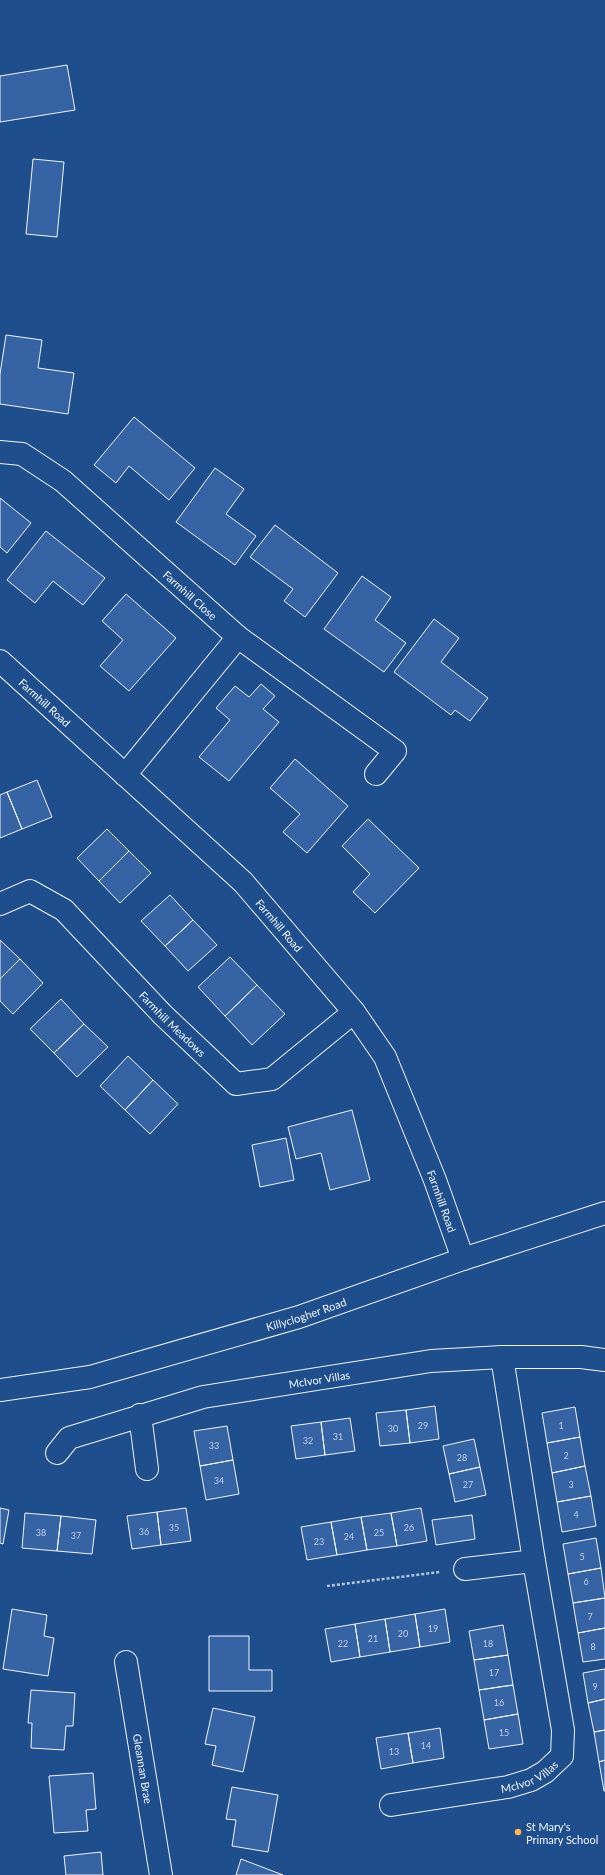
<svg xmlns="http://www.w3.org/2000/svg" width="605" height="1875" font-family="Lato,sans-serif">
	<rect width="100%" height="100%" fill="#1f4e8c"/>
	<path fill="#3563a3" stroke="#f2f6ff" d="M67,65L75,110L0,122V76Z
		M33,159L64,162L57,237L26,234Z
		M6,335L42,340L38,368L74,373L68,414L0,404V374Z
		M134,417L195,468L169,500L129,466L116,483L94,465Z
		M215,468L244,489L226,514L256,536L235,565L176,522Z
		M0,498L31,523L7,553L0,547Z
		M275,525L338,573L305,617L284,601L293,589L250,557Z
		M46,531L105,578L83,605L53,581L35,603L7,580Z
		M362,576L391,597L375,620L406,643L384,672L324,629Z
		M126,594L176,638L129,691L100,666L123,640L102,621Z
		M434,619L459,638L441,662L488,698L470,721L455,710L451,715L394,672Z
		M261,684L275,696L263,709L279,722L229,781L199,757L230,720L216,708L235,686L249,697Z
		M295,759L348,806L307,853L283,832L300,814L270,788Z
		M37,780L52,817L22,829L7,792Z
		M7,792L22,829L0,838V795Z
		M368,819L419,868L375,913L353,892L370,874L342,846Z
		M107,829L129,851L99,881L77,858Z
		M129,851L151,873L120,903L99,881Z
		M170,895L193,920L165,946L141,921Z
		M193,920L217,945L188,971L165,946Z
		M0,940L20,959L0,979Z
		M230,957L257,985L225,1016L198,987Z
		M20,959L43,983L13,1014L0,1001V979Z
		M257,985L285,1014L252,1045L225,1016Z
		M61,999L84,1024L54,1053L30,1029Z
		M84,1024L108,1047L77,1077L54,1053Z
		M128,1056L153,1080L125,1110L100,1086Z
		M153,1080L178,1104L150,1134L125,1110Z
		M352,1110L370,1180L330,1190L321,1153L296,1159L288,1127Z
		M286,1138L294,1180L260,1187L252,1145Z
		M435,1406L439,1439L410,1443L406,1410Z
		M575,1407L580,1437L547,1443L542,1413Z
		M406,1410L410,1443L380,1446L376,1413Z
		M350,1418L355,1451L325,1455L321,1422Z
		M321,1422L325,1455L296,1459L291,1426Z
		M227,1426L233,1460L200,1466L194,1431Z
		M580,1437L585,1466L552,1473L547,1443Z
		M474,1439L480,1467L449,1474L443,1446Z
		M233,1460L239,1494L206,1500L200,1466Z
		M585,1466L591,1496L557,1502L552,1473Z
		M480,1467L486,1495L455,1502L449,1474Z
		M591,1496L596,1526L562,1532L557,1502Z
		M0,1508L9,1510L3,1544L0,1543Z
		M186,1508L191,1541L161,1545L157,1512Z
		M421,1508L427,1541L397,1546L391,1513Z
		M157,1512L161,1545L132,1549L127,1516Z
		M25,1513L61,1516L57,1551L22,1548Z
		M391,1513L397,1546L367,1550L361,1517Z
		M472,1515L475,1539L436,1545L432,1520Z
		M61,1516L96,1520L92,1554L57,1551Z
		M361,1517L367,1550L337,1555L331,1522Z
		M331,1522L337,1555L307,1560L301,1527Z
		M596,1538L601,1568L568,1574L563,1544Z
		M601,1568L605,1598L573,1603L568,1574Z
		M605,1598V1628L578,1633L573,1603Z
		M12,1609L47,1615L44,1636L54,1638L48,1676L3,1669Z
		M445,1609L450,1642L420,1647L415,1614Z
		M415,1614L420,1647L390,1652L385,1619Z
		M385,1619L390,1652L360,1657L355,1624Z
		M355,1624L360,1657L331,1662L325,1629Z
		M503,1625L508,1655L474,1660L469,1631Z
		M605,1628V1659L583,1662L578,1633Z
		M209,1636H249V1670H272V1691H209Z
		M508,1655L513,1685L479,1690L474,1660Z
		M605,1669V1699L588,1703L583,1673Z
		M513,1685L518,1714L484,1720L479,1690Z
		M31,1690L75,1693L73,1726H66L64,1750L31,1748L32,1723H28Z
		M605,1699V1730L594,1732L588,1703Z
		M213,1708L255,1717L243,1772L212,1765L216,1746L205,1744Z
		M518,1714L523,1744L489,1749L484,1720Z
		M440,1728L444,1758L413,1763L408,1733Z
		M605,1730V1760L599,1762L594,1732Z
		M408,1733L413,1763L381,1769L376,1738Z
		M605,1760V1791H604L599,1762Z
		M93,1773L96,1809L86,1810L88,1831L54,1833L49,1776Z
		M232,1787L278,1795L268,1852L232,1846L236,1820L226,1819Z
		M101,1852L103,1875H66L64,1856Z
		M241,1859L283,1875H236Z"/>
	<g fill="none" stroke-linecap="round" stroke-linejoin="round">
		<g stroke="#f2f6ff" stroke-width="24">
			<g id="minor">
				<path id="s1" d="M0,452L22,454L63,481L238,637L125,775"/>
				<path d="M238,637L395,751L376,774"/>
				<path id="s2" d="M0,661L243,882L354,1012L385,1057L435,1180L463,1259"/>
				<path id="s3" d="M0,904L30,891L64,910L163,1015L236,1084L272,1079L354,1012"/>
				<path d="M140,1415L147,1469"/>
				<path id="s4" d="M57,1453L69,1438L203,1397L431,1361L502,1357H581L605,1360"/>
				<path d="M465,1569L534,1561"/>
				<path id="s5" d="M126,1662L161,1875"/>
				<path id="s6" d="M391,1805L508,1787L531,1780L545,1772L562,1756L563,1730L534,1561L502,1357"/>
			</g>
		</g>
		<g stroke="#f2f6ff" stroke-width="24">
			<g id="trunk">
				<path id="s7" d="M0,1390L90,1377L299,1317L463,1259L605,1213"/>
			</g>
		</g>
		<path stroke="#b3c4dc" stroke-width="2.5" stroke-dasharray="3 2" stroke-linecap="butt" d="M327,1586L440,1572"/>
		<use href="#minor" stroke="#1f4e8c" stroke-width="22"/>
		<use href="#trunk" stroke="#1f4e8c" stroke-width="22"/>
	</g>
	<circle fill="#ffb74d" stroke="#1f4e8c" stroke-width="1.5" cx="518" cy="1832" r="4"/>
	<g text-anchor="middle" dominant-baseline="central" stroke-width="3" stroke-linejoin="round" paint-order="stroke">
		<g font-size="9" fill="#c3d1e8">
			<text x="423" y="1425">29</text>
			<text x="561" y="1425">1</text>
			<text x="393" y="1428">30</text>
			<text x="338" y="1436">31</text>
			<text x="308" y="1440">32</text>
			<text x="214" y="1445">33</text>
			<text x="566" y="1455">2</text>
			<text x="462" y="1457">28</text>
			<text x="219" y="1480">34</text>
			<text x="468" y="1484">27</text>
			<text x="571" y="1484">3</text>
			<text x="576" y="1514">4</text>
			<text x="174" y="1527">35</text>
			<text x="409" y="1527">26</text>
			<text x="144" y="1531">36</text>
			<text x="41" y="1532">38</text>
			<text x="379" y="1532">25</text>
			<text x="76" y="1535">37</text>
			<text x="349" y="1536">24</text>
			<text x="319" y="1541">23</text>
			<text x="582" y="1556">5</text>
			<text x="586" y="1581">6</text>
			<text x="590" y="1616">7</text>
			<text x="433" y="1628">19</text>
			<text x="403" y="1633">20</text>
			<text x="373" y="1638">21</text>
			<text x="343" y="1643">22</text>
			<text x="488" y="1643">18</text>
			<text x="593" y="1646">8</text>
			<text x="494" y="1672">17</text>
			<text x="595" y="1686">9</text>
			<text x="499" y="1702">16</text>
			<text x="504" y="1732">15</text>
			<text x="426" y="1745">14</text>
			<text x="394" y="1751">13</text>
		</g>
		<g font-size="11" fill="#f2f6ff" stroke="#1f4e8c">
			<text stroke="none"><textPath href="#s1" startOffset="242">Farmhill Close</textPath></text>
			<text stroke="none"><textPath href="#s2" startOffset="61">Farmhill Road</textPath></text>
			<text stroke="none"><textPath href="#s2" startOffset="385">Farmhill Road</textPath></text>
			<text stroke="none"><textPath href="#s3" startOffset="229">Farmhill Meadows</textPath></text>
			<text stroke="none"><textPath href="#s2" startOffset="709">Farmhill Road</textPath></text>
			<text stroke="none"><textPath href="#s7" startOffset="316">Killyclogher Road</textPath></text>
			<text stroke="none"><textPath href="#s4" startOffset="277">McIvor Villas</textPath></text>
			<text stroke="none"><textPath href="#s5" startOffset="108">Gleannan Brae</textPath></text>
			<text stroke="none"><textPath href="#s6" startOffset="142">McIvor Villas</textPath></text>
		</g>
		<g font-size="11" fill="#f2f6ff" stroke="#1f4e8c" text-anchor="start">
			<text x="526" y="1826">St Mary's<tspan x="526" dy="13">Primary School</tspan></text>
		</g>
	</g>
</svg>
